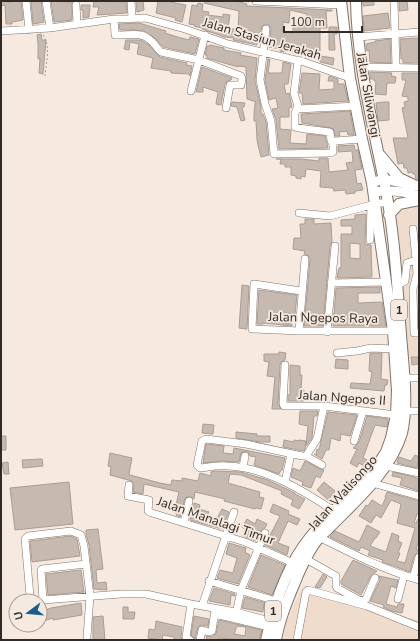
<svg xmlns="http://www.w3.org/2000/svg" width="420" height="641" font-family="'Nunito Sans',sans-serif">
	<rect width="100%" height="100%" fill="#f6e9df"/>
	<path fill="#f0dccd" d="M413,204H419V356L407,357L403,296L396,226L397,215L403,209Z
		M303,585L385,613L419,620V640H283L286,623Z"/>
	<path fill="#c6b9af" stroke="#aa9d94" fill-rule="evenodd" d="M1,1H8V2L21,1L23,20L12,22V24H6L5,5L1,6Z
		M31,1H41L44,22L33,24Z
		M51,1L72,2V20L54,22Z
		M94,1L126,2L127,13L97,15L99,7H93Z
		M136,1H143L144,10L137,12Z
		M158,1H170V2L186,5L182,22L175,20L176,18L156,13Z
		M205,1H236L247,4L246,6L332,10V11H326L327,28H320V51H285L284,52L280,51V49L269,47L271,29L269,25L267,24L262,26L260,35H257V45L233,40L234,38L224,37L202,29V28L194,26L195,25L189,24L192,5L197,6L198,3L203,4L202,11L209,12L208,15L223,17V14L230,15L228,28L238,30L239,11L204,3ZM290,10L307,14V25L293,24V33L283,32V22L289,23Z
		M363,1H374V5L363,6Z
		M399,1H407L408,10L399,11Z
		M81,5H90L89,17L83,18V10H81Z
		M388,13L390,28L364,31L363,16Z
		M139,23L159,29L166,31L165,33L181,38L189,40L190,37L199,39L195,54L163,47L155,38L144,31L134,30H120L119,24Z
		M329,27H337V34H334L335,50H329Z
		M41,34L42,40H46L43,74L39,73L40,58L38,59V43L37,35Z
		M419,38V63H403V59H401L400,39Z
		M390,39L391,63L370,62L369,50L367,51L366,44L375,42V41Z
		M126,40H141L149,45L160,57L187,63L186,65L192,66L190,76L189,74L171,73V71L151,68L153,58L137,54L139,44L130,42L129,50L124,49Z
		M210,45L224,48V50L241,53L240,55L257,58L255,81L261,107V114H263L266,122L269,155L261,157L259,149L257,140L256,121H254V115L255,103L256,102L247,99L246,67L238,66V67L207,58V55H205L207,46H209Z
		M320,56L334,58L333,65L320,62Z
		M268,59H270L268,73H282L283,62L291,64L288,84H284L286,94L289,93L292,107L289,108V117H280V129L291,130L290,143L306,144L307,134L325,136L328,148L279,149L276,120L272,109L278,108L276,98L269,100L265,80Z
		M202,67L232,78L231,80L227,81L225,84L221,105L216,104L218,92L203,87V92H196Z
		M370,72L392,73L391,76L396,77L395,83H387L386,95L375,94L376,81H374V79H370Z
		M302,73L320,74L319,90L334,89V81H328L329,76L338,79V84H344L348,101L303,104L302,93H299Z
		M402,73H419V180L416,179L415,174H413L412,172L408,173L407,168H404L403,163L398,164L393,138H408L402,108L405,107L404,102L408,101V97L402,96L406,80H402Z
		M232,102L245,103L244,107H242L245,120L241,121L237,107L231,106Z
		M384,102H389V120L378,121L376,103Z
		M350,111L354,135H348L347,131L339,132L340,136H335L334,130L332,128L302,123L301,114Z
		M354,145L355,150H358L362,169L355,170L357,184L361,183L363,190L355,191V193L346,194L345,190L334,191L333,188L320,187L321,171L306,169L305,177L301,176V179L296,178V176L291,175V167H285V164H280L281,159H276H301L319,161V158H328L329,172L348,170L346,163L353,162L352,151L338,152V146Z
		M366,214L365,244L371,245L372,277L337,278L339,268H341V234H352V226H341V220L355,219V215ZM350,243L360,244V259L350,258Z
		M305,219H314V224L331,223L332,243L330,246L323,326H304L310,259L309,256L304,254L305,251L293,249L294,238H301L300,224H305Z
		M242,285L249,286L247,329L239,328Z
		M380,287V293H358V303L382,302L386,326H333L336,288Z
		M259,290L297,295L295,314L285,313L282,316V323L292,324V326L263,323V324H257Z
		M279,352L286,353L285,360L281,362L280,365L278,404L281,409H272L275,377L267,376L269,362L264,361V354H279Z
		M370,353H382L381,379L388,380L387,385H385L384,391L350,388L351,383L370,384L372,372L369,371Z
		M411,357H419V364L412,365Z
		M336,359L348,360V369L335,368Z
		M290,365L300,366V375H302L301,390H304V401H288V395H290Z
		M300,411H318L317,416H314L312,438L306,446L308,426L299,424Z
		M328,412L357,415L350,436L341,434L340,441L331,438L329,450H326L322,459L314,454L316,455L317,449L319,450Z
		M367,416L388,419L387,427L375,425L363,458L367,460L364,466L359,463L357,467L350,463L357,449L353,448L359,442Z
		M203,424L214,425L213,434L202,433Z
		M236,432L257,434V436H270V442H260L236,438Z
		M1,436H6V450H1Z
		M284,440L294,442V440L299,441V440L306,441L305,449L304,451L283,447Z
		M206,444L224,446L223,453L233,454L234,448L285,458L282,470H281L279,474L254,465L256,457L250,456L248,452L246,451L241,453L239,462L221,461L203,463Z
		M110,453L132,458L129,474L130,475L160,483L171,485L172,480L182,481V478L198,481L200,473L211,476V472L215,471L241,472L268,480L295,493V494L305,499L299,509L291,505L293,500L281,494L282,491L241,475L230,474L228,483L260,492L259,497L264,498L261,509L256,508L255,509L224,501L225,499L195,492L194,499L190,496L185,498L180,517L176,515L178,505H176L179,492L144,484L143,494L133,492L134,485L132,481L110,475L111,467L108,466Z
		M415,455L419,457L417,468L397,463L399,457L411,461Z
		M42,459L43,466L23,468L22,460Z
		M305,461L320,469L324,470L320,478L316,476L311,488L302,485L303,482L291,477L293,468L300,471Z
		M8,462L9,474H4L2,463Z
		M393,472L414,477L419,479V491L400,485L402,478L392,476Z
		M69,482L73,524L15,530L10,488Z
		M324,482L335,491L328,500L317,490Z
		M387,492L419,501V514H417L414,523H416L418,519H419V540L416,549L419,550L414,556L410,572L382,562L383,560L368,555L370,551L361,547L359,551L330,537L335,531L359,542L367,525L380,532L376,538H375L370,546L386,552L392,533L399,536L398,541L402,543L398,553H400L397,561L405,563L415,528L397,523L401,504L391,500L381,518L376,515L371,523L359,516L366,505L368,506L372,500L382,506L386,497H385Z
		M194,503L200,505L199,509L209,512L207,516L216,520L222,509L229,512L222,529L190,520Z
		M273,504L289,511L288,514L300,519L297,525L288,521L278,543L289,547L287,555L265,545L280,516L270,512Z
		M247,519L255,524L257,519L267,524L265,528L261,531L256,541L243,536L245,529L242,527Z
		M98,529L103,569L96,570L97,583L106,582L107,590L94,589L89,545L86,535V530Z
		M71,536L77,539L80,556L32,562L30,541Z
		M229,543L246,548L245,552L250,555L238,584L217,578L220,570L233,573L237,558L226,554Z
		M261,555L285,565L272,595L248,587Z
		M353,560L377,571L371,576L361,595L341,584V581Z
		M81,570L84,592L48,595L46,574Z
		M323,574L327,577L320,588L315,587Z
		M379,576L398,580L396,588L391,586L386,604L397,607L398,604H404L402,613L392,611L383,607L384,605L370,601L380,580Z
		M214,588L235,594V596L231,595L230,605L209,601Z
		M245,597L266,603L264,604L263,612L242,608Z
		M81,603L82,615L53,620V618L40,622V612L51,608Z
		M123,607H128V612H135L134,619H123Z
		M103,616L105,640H93V617Z
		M194,616L209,619L208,626L201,625L198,627L195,639L191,635Z
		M219,620L262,630L259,640H241L219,638V640H207L206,636L211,637L216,634ZM237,626L246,627L245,636L234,634Z
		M156,621L182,627L181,637L182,640L174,639V637L163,635L162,640L148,638L149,629L155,630Z"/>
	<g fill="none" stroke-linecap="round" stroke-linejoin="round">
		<g stroke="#80746b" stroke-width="8">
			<path id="minor" d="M26,1L29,30
				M46,1L50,28
				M131,1L132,18
				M256,1L341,5
				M394,1L396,67
				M76,5L77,23
				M114,19L115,35C127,36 141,31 150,40C155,43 157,49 161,52L199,60L241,76L242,79L241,85H230L226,108
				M266,29L260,80L265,104L271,121L274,154L331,153L333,152V144L335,141L362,139
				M1,31L50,28L114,19L145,18L185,29L228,44L304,62L350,78
				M358,37L419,32
				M298,60L294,93L298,106L295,113V127L305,129L330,132L331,141L333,144
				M362,67L419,68
				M191,91L205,35
				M298,109L356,106
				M299,213L330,216L375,204L388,202
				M370,240L371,205
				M419,260H416L417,274L413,289L414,333H419
				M331,283L387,282
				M397,285L405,281L407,263L416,260L413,229
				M301,291L254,284L252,329L299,331H393
				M299,331L305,259
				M327,332L335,246
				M337,353L357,351L371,348L394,349
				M285,365L283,404L284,406H324L396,415
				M404,378H419
				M324,406L317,439L306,456H302L246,444L206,439L202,441L197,465L200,468C209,467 219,465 228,466C265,467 304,491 334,511
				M405,411H419
				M354,441L363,411
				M306,456L322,465
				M386,466L419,473
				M243,467L245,456
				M285,482L291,454
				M372,483L419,496
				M129,485L128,496L149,500L148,511L152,513L245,542L293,563
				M184,523L189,501
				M319,537C351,553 384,570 419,580
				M306,559L336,576V586L337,588L361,601L366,599L375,578
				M413,578L419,557
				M209,581L276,601
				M398,599L404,575
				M43,600L41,570L42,569L86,564
				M202,606L234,512
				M215,614L269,627
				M235,619L241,590L265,533
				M87,637L90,596L84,546L81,535L71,531L28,536L25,539L30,596L33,600H43L121,594H146L191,604L236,612L270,621
				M190,640L186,637L191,604
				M200,640L202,630L209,632L212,631L215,610
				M297,640L306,592L308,590L367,606L419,627"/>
		</g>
		<g stroke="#80746b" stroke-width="10">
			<path id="major" d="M372,183L383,179L419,186
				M374,192C390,190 404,191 419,196"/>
		</g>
		<g stroke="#80746b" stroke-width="12">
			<path id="highway" d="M380,155L399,178L412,184
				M389,215L399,204L419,200
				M266,640C274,604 287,565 311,536C332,511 357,489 378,464L386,452L391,438L396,415L397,391L393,331L372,183L362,139L350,78L341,1
				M276,640C280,617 289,597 298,575C304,562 310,547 320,537C323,533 327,531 330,527C356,501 392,469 402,433C409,404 403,364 401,334C397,286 395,238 386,191C374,128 357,65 356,1"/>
		</g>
		<path stroke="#a19890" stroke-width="1" stroke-dasharray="2 2" stroke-linecap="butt" d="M43,35C51,46 46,63 45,76"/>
		<use href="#minor" stroke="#fff" stroke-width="7"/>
		<use href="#major" stroke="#fff" stroke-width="9"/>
		<use href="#highway" stroke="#fff" stroke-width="10"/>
	</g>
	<g text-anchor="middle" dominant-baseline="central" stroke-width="3.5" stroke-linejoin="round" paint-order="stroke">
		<g fill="#f6e9df" stroke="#6b645e" stroke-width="1">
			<rect x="391" y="300" width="16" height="20" rx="3"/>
			<rect x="265" y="601" width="16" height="20" rx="3"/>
		</g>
		<g font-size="12" font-weight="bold" fill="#302b27">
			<text x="399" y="310">1</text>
			<text x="273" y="611">1</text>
		</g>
		<g font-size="13" fill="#302b27" stroke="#f6e9df">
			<text transform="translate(262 39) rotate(16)">Jalan Stasiun Jerakah</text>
			<text transform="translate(368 95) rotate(80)">Jalan Siliwangi</text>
			<text transform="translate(323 318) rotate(1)">Jalan Ngepos Raya</text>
			<text transform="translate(342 398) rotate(4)">Jalan Ngepos II</text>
			<text transform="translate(343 493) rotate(-48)">Jalan Walisongo</text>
			<text transform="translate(216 521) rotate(19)">Jalan Manalagi Timur</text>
		</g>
	</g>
	<rect width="420" height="641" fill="none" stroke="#302b27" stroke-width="4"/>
	<g transform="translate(28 613) rotate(254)"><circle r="19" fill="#f6e9df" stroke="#a79d95"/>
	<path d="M0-3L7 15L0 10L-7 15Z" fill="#165c90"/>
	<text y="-6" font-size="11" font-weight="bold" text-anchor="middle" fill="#302b27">U</text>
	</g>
	<path d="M284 26v6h78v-6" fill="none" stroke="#302b27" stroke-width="2"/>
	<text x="290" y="26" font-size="12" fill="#302b27" stroke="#f6e9df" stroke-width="3" paint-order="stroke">100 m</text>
</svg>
